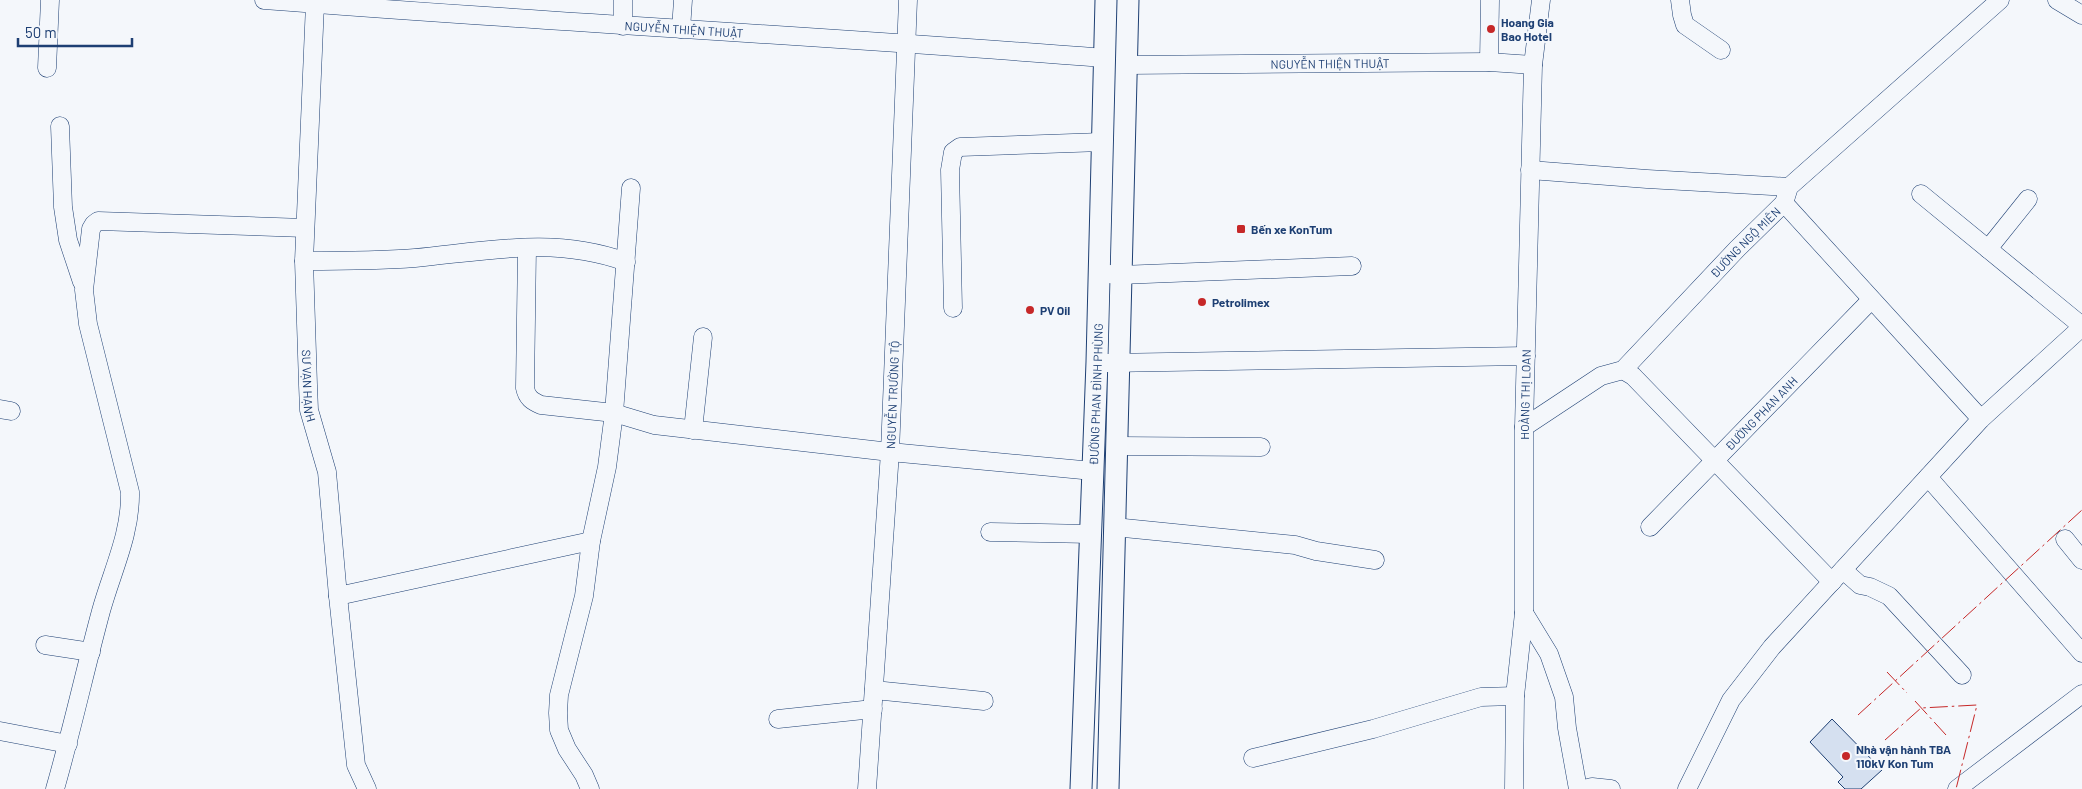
<svg xmlns="http://www.w3.org/2000/svg" width="2082" height="789" font-family="Barlow,sans-serif">
	<rect width="100%" height="100%" fill="#f4f7fb"/>
	<path fill="#d5e0f0" stroke="#1d3f73" d="M1832,719L1882,770L1861,789H1845L1838,782L1843,777L1810,742Z"/>
	<g fill="none" stroke-linecap="round" stroke-linejoin="round">
		<g stroke="#1d3f73" stroke-width="19">
			<g id="minor">
				<path id="s1" d="M264,0C544,22 824,36 1104,58"/>
				<path d="M623,0V26"/>
				<path d="M1680,0L1682,15L1685,25L1721,50"/>
				<path d="M2057,0L2082,15"/>
				<path id="s2" d="M315,4L304,261L308,385L309,410L327,472L338,596L356,765L367,789"/>
				<path d="M681,29L683,0"/>
				<path d="M1489,62L1490,0"/>
				<path id="s3" d="M1126,65L1489,62L1533,65"/>
				<path d="M47,68L50,0"/>
				<path d="M60,126L63,207L68,240L82,282"/>
				<path d="M1530,170L1647,179L1789,187"/>
				<path d="M1921,194L2082,326"/>
				<path d="M1784,203L1981,419"/>
				<path d="M527,248L525,388C527,398 532,401 541,405L614,413L654,425L890,452L1093,471"/>
				<path d="M1988,249L2028,199"/>
				<path d="M304,261C341,261 378,261 415,258C488,251 555,236 626,262"/>
				<path d="M1098,273L1120,275L1352,266"/>
				<path d="M953,308L950,170L953,152L960,147L1102,142"/>
				<path d="M1107,363L1526,356"/>
				<path d="M1623,370L1633,376L1832,582"/>
				<path d="M0,409L11,411"/>
				<path id="s4" d="M1524,427L1601,376L1623,370L1737,249L1784,203L1789,187L2000,0"/>
				<path d="M693,430L703,337"/>
				<path d="M1117,446L1261,447"/>
				<path d="M1928,477L2082,653"/>
				<path d="M1114,527L1295,545L1316,551L1375,560"/>
				<path id="s5" d="M1650,527L1871,300"/>
				<path d="M990,532L1091,534"/>
				<path d="M2065,539L2082,560"/>
				<path d="M1843,570L1860,585L1870,587L1889,596L1962,675"/>
				<path d="M338,596L591,541"/>
				<path d="M1524,613L1549,654L1564,697L1567,728L1578,789"/>
				<path d="M45,645L91,652"/>
				<path d="M874,690L984,701"/>
				<path d="M778,719L873,709"/>
				<path d="M0,731L68,744"/>
				<path d="M1253,758L1373,729L1481,697L1515,696"/>
				<path d="M55,789C72,730 85,670 101,611C112,571 131,534 130,492L88,324L84,290L91,229L94,224L98,221L305,228"/>
				<path d="M590,789L584,775L567,749L559,730L558,713L559,695L584,596L591,541L607,467L614,413L631,188"/>
				<path id="s6" d="M867,789L890,452L908,0"/>
				<path id="s7" d="M1514,789L1515,696L1524,613V427L1533,65L1541,0"/>
				<path d="M1584,789L1592,787L1611,789"/>
				<path d="M1687,789L1731,700L1772,647L1981,419L2082,327"/>
				<path d="M1957,789L2082,694"/>
			</g>
		</g>
		<g stroke="#1d3f73" stroke-width="23">
			<g id="major">
				<path id="s8" d="M1081,789L1097,362L1106,0"/>
				<path d="M1108,789L1128,0"/>
			</g>
		</g>
		<use href="#minor" stroke="#f4f7fb" stroke-width="18"/>
		<use href="#major" stroke="#f4f7fb" stroke-width="21"/>
		<path stroke="#c62828" stroke-width="1" stroke-dasharray="18 4 2.5 4" stroke-linecap="butt" d="M1887,672L1907,693
			M1915,701L1946,735
			M1858,715L2082,510
			M1885,740L1921,708L1977,705L1956,789"/>
	</g>
	<g fill="#c62828" stroke="#f4f7fb" stroke-width="2">
		<circle cx="1491" cy="29" r="5"/>
		<rect x="1236" y="224" width="10" height="10" rx="2.5"/>
		<circle cx="1202" cy="302" r="5"/>
		<circle cx="1030" cy="310" r="5"/>
		<circle cx="1846" cy="756" r="5"/>
	</g>
	<g text-anchor="middle" dominant-baseline="central" stroke-width="4" stroke-linejoin="round" paint-order="stroke">
		<g font-size="12" font-weight="bold" fill="#1d3f73" stroke="#f4f7fb" text-anchor="start">
			<text x="1501" y="22">Hoang Gia<tspan x="1501" dy="14">Bao Hotel</tspan></text>
			<text x="1251" y="229">Bến xe KonTum</text>
			<text x="1212" y="302">Petrolimex</text>
			<text x="1040" y="310">PV Oil</text>
			<text x="1856" y="749">Nhà vận hành TBA<tspan x="1856" dy="14">110kV Kon Tum</tspan></text>
		</g>
		<g font-size="12" fill="#1d3f73" stroke="#f4f7fb">
			<text stroke="none"><textPath href="#s1" startOffset="421">NGUYỄN THIỆN THUẬT</textPath></text>
			<text stroke="none"><textPath href="#s3" startOffset="204">NGUYỄN THIỆN THUẬT</textPath></text>
			<text stroke="none"><textPath href="#s4" startOffset="292">ĐƯỜNG NGỘ MIÊN</textPath></text>
			<text stroke="none"><textPath href="#s2" startOffset="382">SƯ VẠN HẠNH</textPath></text>
			<text stroke="none"><textPath href="#s7" startOffset="395">HOÀNG THỊ LOAN</textPath></text>
			<text stroke="none"><textPath href="#s6" startOffset="395">NGUYỄN TRƯỜNG TỘ</textPath></text>
			<text stroke="none"><textPath href="#s8" startOffset="395">ĐƯỜNG PHAN ĐÌNH PHÙNG</textPath></text>
			<text stroke="none"><textPath href="#s5" startOffset="159">ĐƯỜNG PHAN ANH</textPath></text>
		</g>
	</g>
	<path d="M18 38v8h114v-8" fill="none" stroke="#1d3f73" stroke-width="2.5"/>
	<text x="25" y="38" font-size="15" fill="#1d3f73" stroke="#f4f7fb" stroke-width="4" paint-order="stroke">50 m</text>
</svg>
